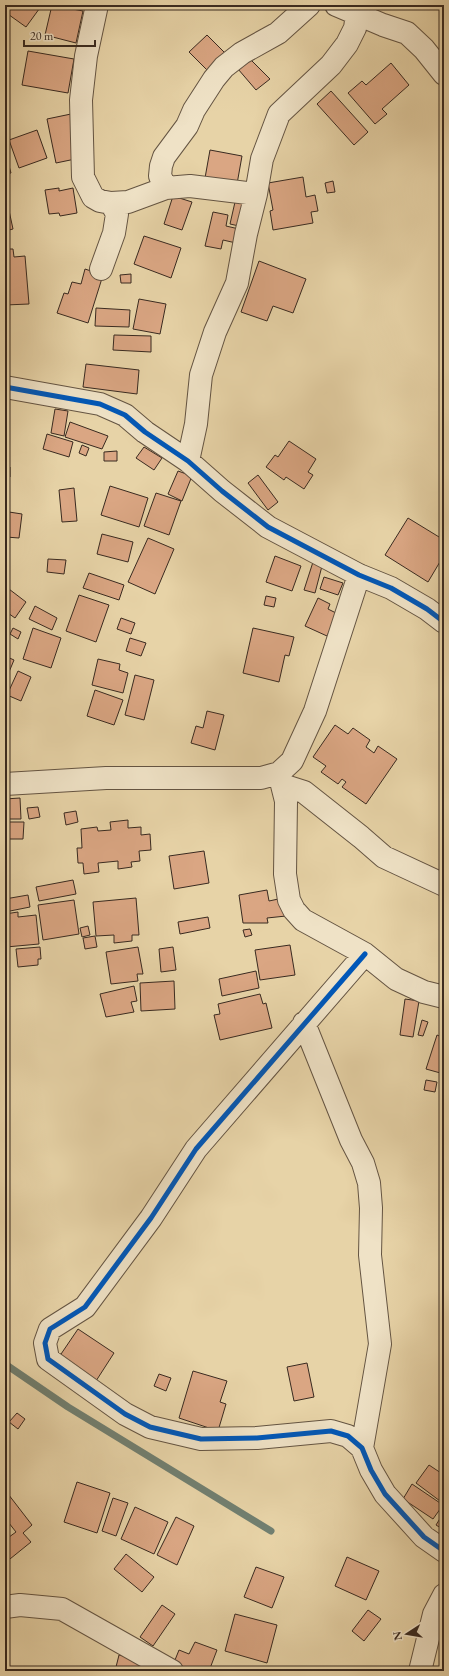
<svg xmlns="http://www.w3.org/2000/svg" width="449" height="1676" font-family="'EB Garamond',serif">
	<rect width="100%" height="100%" fill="#e7d3a7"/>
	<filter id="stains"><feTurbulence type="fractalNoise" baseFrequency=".005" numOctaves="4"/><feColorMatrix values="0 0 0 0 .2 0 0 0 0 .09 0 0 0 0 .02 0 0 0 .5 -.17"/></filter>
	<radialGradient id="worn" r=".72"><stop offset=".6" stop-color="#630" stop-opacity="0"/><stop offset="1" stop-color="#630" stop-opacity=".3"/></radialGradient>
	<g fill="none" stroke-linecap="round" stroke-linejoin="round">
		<path stroke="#717f70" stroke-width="7" d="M5,1364L68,1407L271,1531"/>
	</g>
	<path fill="#daa683" stroke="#392a20" d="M5,5H42L26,27L5,12Z
		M52,5L83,11L76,43L45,35Z
		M207,35L226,54L209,72L189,52Z
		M28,51L74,59L68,93L22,85Z
		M250,59L270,79L256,90L238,69Z
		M391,63L409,85L382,109L387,114L375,124L348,93L362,81L366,85Z
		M331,91L368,132L354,145L317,104Z
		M71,114L80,158L56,163L47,119Z
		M37,130L47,158L19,168L9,140Z
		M210,150L242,156L237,184L205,178Z
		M5,152L11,173L5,174Z
		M303,177L306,197L315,195L318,211L311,212L313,223L273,230L270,211L273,210L268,183Z
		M333,181L335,192L327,193L325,183Z
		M59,188V191L73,188L77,213L60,216L59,213L49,214L45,190Z
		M5,192L13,229L5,231Z
		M173,196L192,202L182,230L164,224Z
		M235,202L244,204L239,226L230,224Z
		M213,212L228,215L226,226L239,229L236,243L223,240L221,249L205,246Z
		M144,236L181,248L171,278L134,264Z
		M5,249H13L14,257L25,256L29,304L5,305Z
		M259,261L306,279L293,313L273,306L267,321L241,312Z
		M85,269L103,275L88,323L57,313L64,293L68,294L72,282L81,284Z
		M131,274V283H121L120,275Z
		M139,299L166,304L160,334L133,329Z
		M96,308L130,310L129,327L95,326Z
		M114,335L151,336V352L113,350Z
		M86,364L139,370L137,394L83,387Z
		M55,409L68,411L64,436L51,433Z
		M70,422L108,436L102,449L65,437Z
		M47,434L73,442L69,457L43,449Z
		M289,441L316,459L308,472L313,475L304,489L286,477L284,480L266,467L275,455L278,457Z
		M82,445L89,448L86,456L79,453Z
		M144,447L162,458L154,470L136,458Z
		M117,451V461H104V452Z
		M5,466L10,467V477H5Z
		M178,471L192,476L182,501L168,494Z
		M258,475L278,502L268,510L248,483Z
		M110,486L148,498L139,527L101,515Z
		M74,488L77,521L62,522L59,490Z
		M156,493L181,501L169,535L144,526Z
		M9,512L22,514L19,538L6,537Z
		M408,518L444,540V555L428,582L385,555Z
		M102,534L133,542L128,562L97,554Z
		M148,538L174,549L155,594L128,582Z
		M275,556L301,566L292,591L266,582Z
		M48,559L66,560L64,574L47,572Z
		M313,562L322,566L315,593L304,590Z
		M89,573L124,585L119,600L83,588Z
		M324,577L343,583L338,595L320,589Z
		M5,586L26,602L15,618L5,611Z
		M79,595L109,605L96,642L66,631Z
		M266,596L276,598L274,607L264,605Z
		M318,598L330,604L328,609L338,614L327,636L305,626Z
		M35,606L57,618L52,630L29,619Z
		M121,618L135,623L131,634L117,629Z
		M13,628L21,632L18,639L10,634Z
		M33,628L61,638L51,668L23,659Z
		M253,628L294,637L289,656L285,655L279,682L243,673Z
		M130,638L146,643L141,656L126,651Z
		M5,656L14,660L9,672L5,671Z
		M98,659L120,664L119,670L128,673L123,693L92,685Z
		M18,671L31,677L21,701L7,695Z
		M135,675L154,680L144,720L125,715Z
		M95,690L123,700L114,725L87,716Z
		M207,711L224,715L215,750L191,743L196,726L203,728Z
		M335,725L348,734L353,728L370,740L366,747L374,753L378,746L397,759L366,804L342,787L346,782L342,779L338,784L321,772L326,766L313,757Z
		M20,798L21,819H5V799Z
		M38,807L40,817L29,819L27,808Z
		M76,811L78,822L66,825L64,813Z
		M128,820V828L141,827V835L150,834L151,850L139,851L140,861L131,862L132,867L118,869V861L98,863L99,872L84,874L83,863H78L77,848H82L81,829L97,827L98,831L111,830L110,822Z
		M5,822H24L23,839H5Z
		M204,851L209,883L174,889L169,856Z
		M73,880L76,894L39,901L36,887Z
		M267,890L269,901L283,898L286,916L267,918L268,923H243L239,895Z
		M28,895L30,907L5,912V899Z
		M136,898L139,935H132V941L114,943V935L96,936L93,902Z
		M74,900L79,934L43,940L38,905Z
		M18,912V917L36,915L39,944L6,947L5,914Z
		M208,917L210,928L180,934L178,922Z
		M88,926L90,935L82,937L80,928Z
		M250,929L252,935L245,937L243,930Z
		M95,936L97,947L85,949L83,938Z
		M290,945L295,975L260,980L255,950Z
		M40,947L41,959H38V965L18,967L16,949Z
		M138,947L143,974H137L138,981L111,984L106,952Z
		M173,947L176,970L161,972L159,949Z
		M256,971L259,988L222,996L219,979Z
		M174,981L175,1009L141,1011L140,983Z
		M134,986L137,1001L131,1002L134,1012L106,1017L100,994Z
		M260,994L263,1004L266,1003L272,1028L220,1040L214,1015L220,1014L218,1004Z
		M405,999L419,1001L413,1037L400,1035Z
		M422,1020L428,1022L423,1036L418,1035Z
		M437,1035L444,1038V1074L426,1069Z
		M426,1080L437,1082L435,1092L424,1090Z
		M78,1329L114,1353L96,1381L59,1357Z
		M307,1363L314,1397L294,1401L287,1367Z
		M193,1371L227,1381L220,1402L226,1404L218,1431L179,1418Z
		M159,1374L171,1378L166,1391L154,1386Z
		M17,1413L25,1419L18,1429L9,1422Z
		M429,1465L444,1475V1495L440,1501L416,1483Z
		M77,1482L110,1493L97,1533L64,1522Z
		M412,1484L443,1505L433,1519L403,1499Z
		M5,1490L32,1525L23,1533L31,1542L5,1563V1540L16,1532L5,1518Z
		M113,1498L128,1503L116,1536L102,1531Z
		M135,1507L168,1522L154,1554L121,1539Z
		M444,1512V1530L436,1525Z
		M176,1517L194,1526L177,1565L157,1555Z
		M126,1554L154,1577L142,1592L114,1569Z
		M347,1557L379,1571L366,1600L335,1586Z
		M256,1567L284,1577L272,1608L244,1597Z
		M162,1605L175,1614L153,1646L140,1637Z
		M368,1610L381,1619L364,1641L352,1631Z
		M235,1614L277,1625L267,1663L225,1651Z
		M195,1642L217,1650L209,1671H189L173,1665L179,1650L189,1654Z
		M119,1655L150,1662L148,1671H115Z"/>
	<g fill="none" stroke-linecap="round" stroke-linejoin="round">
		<g stroke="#645442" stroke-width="24">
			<path id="minor" d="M97,5L86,56L81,100L83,177L93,197L100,201L111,203L128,202L166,188L190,186L256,194
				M336,5L383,25L407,33L424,49L444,74
				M166,188L160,176L161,166L164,157L187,126L194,110L214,79L224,67L242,53L278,33L309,5
				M101,269L114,233L117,214L111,203
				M5,387L100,404L125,415L145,432L188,461L222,491L268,527L359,575L391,588L427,609L444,622
				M188,461L196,424L201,375L215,332L237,283L246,234L256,194L262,159L279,114L331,65L347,44L355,28L357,14
				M279,773L286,801L285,874L289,900L294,910L303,920L365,954L396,979L424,992L444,997
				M5,784L106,778H261L279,773L292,761L315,711L359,575
				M282,785L304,792L361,837L384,857L444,885
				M365,954L196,1149L151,1218L85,1307L50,1329L45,1343L48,1359L125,1414L150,1427L201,1439L257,1438L331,1431L348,1436L362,1448L371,1470L385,1494L424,1537L444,1551
				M304,1023L351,1140L363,1163L369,1183L371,1208L370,1255L380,1344L362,1448
				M5,1607L20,1605L62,1609L172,1671
				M420,1671L434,1614L444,1595"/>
		</g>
		<path stroke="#392a20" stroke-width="2.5" stroke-dasharray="3 2" stroke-linecap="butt" d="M441,11L444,7"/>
		<use href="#minor" stroke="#efe2c6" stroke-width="22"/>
		<g stroke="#efe2c6" stroke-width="8">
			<path id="cycleway" d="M5,387L100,404L125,415L145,432L188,461L222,491L268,527L359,575L391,588L427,609L444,622
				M365,954L196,1149L151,1218L85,1307L50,1329L45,1343L48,1359L125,1414L150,1427L201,1439L257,1438L331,1431L348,1436L362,1448L371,1470L385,1494L424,1537L444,1551"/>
		</g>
		<use href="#cycleway" stroke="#0057b8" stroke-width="5"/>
	</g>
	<rect width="449" height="1676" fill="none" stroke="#e7d3a7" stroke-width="20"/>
	<rect x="6" y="6" width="437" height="1664" fill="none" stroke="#392a20" stroke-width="2"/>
	<rect x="10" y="10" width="429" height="1656" fill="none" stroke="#392a20"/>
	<g transform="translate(407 1634) rotate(258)" stroke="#efe2c6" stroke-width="3" paint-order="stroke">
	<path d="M0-3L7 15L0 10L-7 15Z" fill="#392a20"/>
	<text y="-6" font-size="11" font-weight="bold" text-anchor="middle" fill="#392a20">N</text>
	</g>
	<path d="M24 40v6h71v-6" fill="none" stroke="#392a20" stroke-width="2"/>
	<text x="30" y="40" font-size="12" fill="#392a20" stroke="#efe2c6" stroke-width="3" paint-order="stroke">20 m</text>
	<rect width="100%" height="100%" filter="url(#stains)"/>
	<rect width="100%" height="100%" fill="url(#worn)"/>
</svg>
